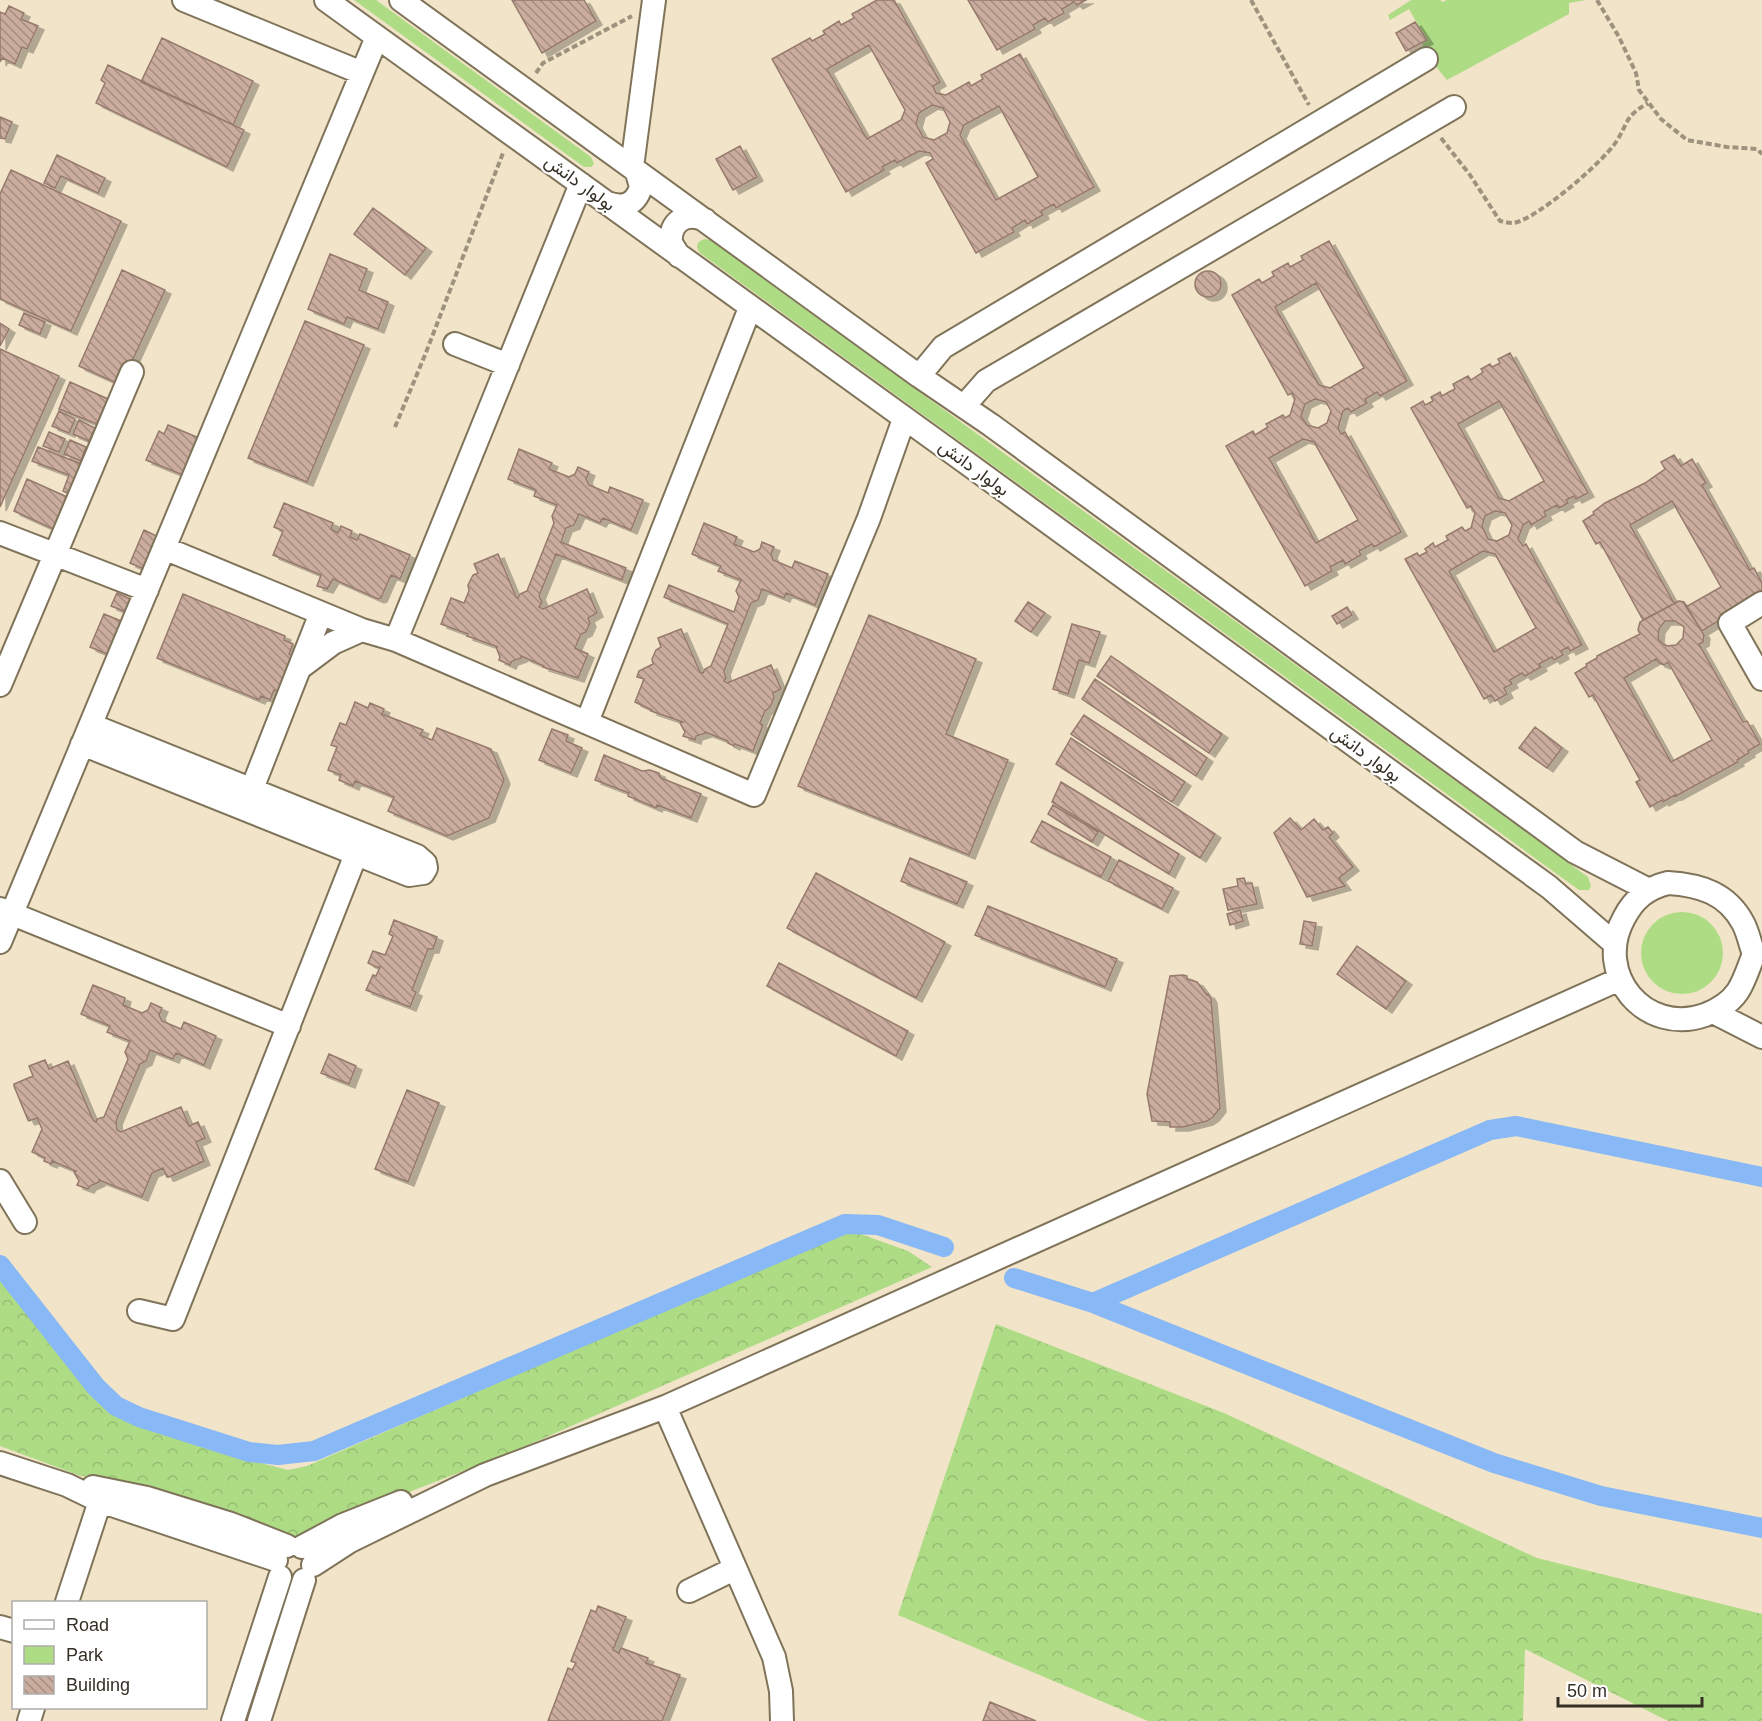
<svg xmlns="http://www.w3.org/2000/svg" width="1762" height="1721" font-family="Helvetica,Vazirmatn,sans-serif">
	<defs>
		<pattern id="forest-crowns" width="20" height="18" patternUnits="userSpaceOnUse" patternTransform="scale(1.5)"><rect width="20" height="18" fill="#aedc85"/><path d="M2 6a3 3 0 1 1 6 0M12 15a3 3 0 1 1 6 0" fill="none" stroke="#96bd73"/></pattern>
		<pattern id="building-back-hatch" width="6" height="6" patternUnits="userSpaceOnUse" patternTransform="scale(1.5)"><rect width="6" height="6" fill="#cbad9f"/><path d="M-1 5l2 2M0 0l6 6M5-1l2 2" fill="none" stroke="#a68d81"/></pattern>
		<filter id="shadow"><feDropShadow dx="6" dy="4" stdDeviation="0" flood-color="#0004"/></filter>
	</defs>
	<rect width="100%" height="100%" fill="#f1e4c8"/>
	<path fill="#aedc85" d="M354,0H376L591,157L594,164L591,167H584Z
		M1411,0H1440L1443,2L1447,0H1586L1569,3V14L1447,80L1422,50L1424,36L1409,9L1390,20L1388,15Z
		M705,239L710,240L1588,877L1591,886L1589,890H1579L700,253C695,246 697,241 705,239Z
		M1641 953a41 41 0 1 1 82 0a41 41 0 1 1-82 0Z"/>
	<path fill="url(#forest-crowns)" d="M855,1232L908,1251L932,1267L517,1450L381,1503L296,1540L132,1488L78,1475L0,1446V1279L84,1383L122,1419L233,1456L288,1470L307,1466L829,1238Z
		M996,1324L1224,1413L1537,1558L1762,1614V1721H1668L1525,1649L1523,1721H1148L898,1615Z"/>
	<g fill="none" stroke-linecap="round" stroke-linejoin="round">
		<path stroke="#88b8f5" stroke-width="20" d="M0,1265L96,1387L116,1406L139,1417L249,1452L278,1455L314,1451L845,1224L878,1225L944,1247
			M1014,1278L1093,1303L1494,1463L1601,1496L1762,1528
			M1093,1303L1490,1130L1516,1126L1762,1177"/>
	</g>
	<path fill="url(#building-back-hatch)" stroke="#967a6d" stroke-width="1.5" fill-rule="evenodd" filter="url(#shadow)" d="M512,0H584L596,21L542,53Z
		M877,0H894L940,82L933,86L936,93L946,95L969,82L971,86L983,79L981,75L1020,54L1094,187L1056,208L1054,204L1041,211L1043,215L1027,224L1025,220L1012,228L1014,232L976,253L926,163L933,159L930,153L919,151L897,163L895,160L882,167L884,170L846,192L772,59L810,38L812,41L825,34L823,31L839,21L841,25L854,18L852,14ZM869,45L905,110L901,120L867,139L827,69ZM932,105L943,108L950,122L947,133L934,140L923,137L916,124L919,113ZM999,106L1038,177L996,200L960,135L964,125Z
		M968,0H1086L1077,5L1074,2L1062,9L1064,13L1048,22L1045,18L1033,25L1035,29L997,50Z
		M9,6L24,13L21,19L38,26L27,49L22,47L15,64L2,58L0,62V12L5,14Z
		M1415,22L1427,40L1406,51L1396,33Z
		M162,38L253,81L233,125L141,82Z
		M108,65L244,130L227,167L96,103L105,83L101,80Z
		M0,117L12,122L5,139L0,138Z
		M740,146L757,177L733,190L716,159Z
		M57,155L105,178L98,193L61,176L55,188L44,183Z
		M11,170L121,221L71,331L0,299V194Z
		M373,208L426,248L405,275L354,234Z
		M1329,241L1407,381L1380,396L1377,392L1365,399L1367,403L1351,412L1348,408L1343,411L1338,428L1341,434L1345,432L1401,532L1374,547L1372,544L1359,551L1361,555L1345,564L1343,560L1330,567L1332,571L1305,586L1226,446L1253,431L1255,435L1268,427L1266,424L1283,415L1285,418L1290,415L1295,399L1292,393L1288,395L1232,295L1259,279L1262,283L1274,276L1272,272L1288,263L1290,267L1303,260L1301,256ZM1316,283L1364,368L1330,388L1319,385L1275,307ZM1315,399L1326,402L1331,411L1327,423L1318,428L1307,425L1301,416L1305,404ZM1303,439L1314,442L1358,520L1316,543L1269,458Z
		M330,254L367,269L359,290L388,302L378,329L347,317L344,324L308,309Z
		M122,270L165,290L121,385L79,366Z
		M1195 284a13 13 0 1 1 26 0a13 13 0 1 1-26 0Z
		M24,313L45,322L40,334L19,325Z
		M305,321L364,345L307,482L248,458Z
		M0,323L9,329L0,346Z
		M0,349L59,376L0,507Z
		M1510,353L1588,493L1576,499L1574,496L1566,500L1568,503L1559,508L1557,505L1544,512L1546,516L1531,525L1529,521L1523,525L1518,539L1523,546L1526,544L1582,645L1570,651L1568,647L1561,651L1563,655L1554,660L1552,657L1539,664L1541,667L1525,676L1522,673L1510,680L1512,684L1504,688L1507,694L1495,701L1491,695L1484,699L1405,559L1417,553L1419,556L1427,552L1425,549L1433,543L1435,547L1448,540L1446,536L1462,527L1465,531L1471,528L1475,513L1471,506L1467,508L1411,408L1423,401L1425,405L1433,401L1431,397L1440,392L1442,396L1449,392L1455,389L1453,384L1468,376L1471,380L1483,372L1481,369L1490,364L1492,367L1500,363L1498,359ZM1499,401L1544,481L1509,501L1499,498L1458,424ZM1495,511L1505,513L1512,525L1509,535L1497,541L1488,539L1482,526L1485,516ZM1483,551L1495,554L1536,628L1494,652L1449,571Z
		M70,382L108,399L97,424L59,409Z
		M59,411L75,419L69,433L52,426Z
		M79,420L95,428L89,441L73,434Z
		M168,425L199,438L188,477L146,460L159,431L164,434Z
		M49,432L65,439L59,452L43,446Z
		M70,440L86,447L81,461L64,454Z
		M38,447L89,467L76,497L63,491L69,475L32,461Z
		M519,449L552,463L549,469L569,477L575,474L578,467L589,472L586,479L589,485L608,493L610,487L643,500L631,530L603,518L600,523L579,514L574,525L566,528L561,542L626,568L622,580L556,554L539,596L542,602L539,607L543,609L587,589L597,613L588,618L590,623L586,632L581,634L575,648L588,654L578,678L543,667L544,666L521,656V658L512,661L510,665L499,660L500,657L496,647H498L467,636L468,634L441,624L451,598L464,603L469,591L468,585L473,575L478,573L474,564L498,554L516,597L518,598L520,594L527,591L554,523L552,516L557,505L534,496L536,490L508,479Z
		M1674,455L1681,466L1692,459L1706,483L1702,485L1750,570L1754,568L1762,583V594L1702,631L1686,607L1684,602L1686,607L1721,587L1672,501L1630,525L1674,603L1679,601L1643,620L1600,542L1596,544L1583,521L1594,514L1593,512L1605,503L1645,483L1665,469L1661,462Z
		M27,479L76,501L62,533L14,511Z
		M284,503L333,523L331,529L338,533L341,526L352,531L350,537L357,540L360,534L410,555L400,579L391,575L381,598L378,599L333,579L327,589L317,586L321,575L273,555L283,531L274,527Z
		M704,523L737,537L734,544L754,552L760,549L762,542L774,547L771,554L773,560L792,568L795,561L828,574L815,605L786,593L784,598L762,589L758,600L751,603L724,671L726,678L724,681L727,683L771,665L781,689L773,693L774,698L770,707L765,711L760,723L763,725L753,751L735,744L734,746L728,743V741L705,732L706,733L696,736L695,740L683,736L685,732L680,723L683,722L651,711L652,710L635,702L644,679L637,677L639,671L653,664L652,659L656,650L661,647L658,638L681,629L700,672L703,673L705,669L711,666L728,624L664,597L669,585L734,612L739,597L736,591L741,580L718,571L721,566L692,554Z
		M144,530L165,540L151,572L130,563Z
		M117,593L135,601L129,613L111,606Z
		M183,594L285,636L284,640L293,644L289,654L297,657L282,693L274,690L270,700L261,696L259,700L157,658Z
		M1679,601L1684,602L1704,635L1703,642L1699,644L1743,722L1747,721L1760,744L1748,751L1749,753L1737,760L1738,762L1676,796L1675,795L1663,802L1662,800L1650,807L1636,782L1640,780L1593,695L1589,697L1575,673L1587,666L1586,664L1597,658V656L1640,634L1638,630L1640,622ZM1665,621H1675L1684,627L1683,638L1676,645L1666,646L1658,639L1659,629ZM1656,659L1659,663L1664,665L1668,662L1712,740L1671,762L1624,678Z
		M1028,602L1045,613L1031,632L1015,621Z
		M1347,607L1352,615L1337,624L1332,616Z
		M104,614L126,623L112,656L90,647Z
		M869,615L976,659L946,734L1008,760L969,855L798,786Z
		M1072,624L1100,632L1089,663L1079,660L1068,694L1053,689Z
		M1111,656L1222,734L1209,753L1097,676Z
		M1095,679L1207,758L1196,776L1082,699Z
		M355,702L368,708L370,703L384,709L382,714L423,730L420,735L432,740L437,728L491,749L504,780L489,818L447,836L388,811L394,797L355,781L353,786L339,780L341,775L328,770L337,747L331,745L340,723L346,725Z
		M1084,715L1185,782L1172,802L1071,734Z
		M1535,727L1562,748L1547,768L1519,748Z
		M552,729L568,735L566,741L582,748L571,773L539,760Z
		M1071,738L1215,834L1200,858L1056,764Z
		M604,755L642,771L650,770L659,773L661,778L701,794L691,818L657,805L656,808L647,804L628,796L629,793L595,780Z
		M1061,782L1179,854L1169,874L1052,802Z
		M1053,805L1098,832L1092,842L1048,814Z
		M1290,818L1301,830L1314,819L1323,830L1328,827L1333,833L1329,837L1353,867L1339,878L1345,886L1307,897L1274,833Z
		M1042,821L1111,857L1101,877L1031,842Z
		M910,858L967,882L957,904L901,881Z
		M1119,860L1173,888L1162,909L1108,881Z
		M816,873L945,942L916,998L787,928Z
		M1244,878L1246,884L1252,883L1257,904L1228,910L1223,889L1238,886L1237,879Z
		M988,906L1117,959L1105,987L975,935Z
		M1240,910L1243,921L1230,925L1227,914Z
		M394,920L437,937L433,949H428L412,990L416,992L410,1007L366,990L373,975L376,976L380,967H376L368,963L373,951L385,955L393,936L389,934Z
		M1304,921L1316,923L1312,946L1300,944Z
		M1357,946L1406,981L1386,1009L1337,974Z
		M779,963L908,1031L896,1056L767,986Z
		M1183,975L1187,976V979L1197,982L1207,995L1208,994L1211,999L1220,1108L1213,1117L1207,1121L1183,1127H1170V1122L1152,1121L1147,1094L1170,976Z
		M93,985L125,998L123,1005L142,1013L148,1010L151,1003L162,1008L159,1015L162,1021L181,1029L184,1022L216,1036L204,1065L176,1053L173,1059L150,1050L146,1061L140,1064L116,1121L117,1130L121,1132L181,1107L189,1126L198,1122L205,1138L196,1142L204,1161L169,1177H167L163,1168L152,1173L142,1197L99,1180V1182L90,1186L88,1189L77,1185L79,1181L74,1172L76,1171L52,1161L51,1164L44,1161L45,1158L32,1152L42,1129L37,1118L29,1121L28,1120L14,1086V1084L33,1076L29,1066L45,1060L49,1069L68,1061L93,1120L96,1122L97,1119L104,1117L128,1059L125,1052L130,1041L107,1032L110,1026L81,1014Z
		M329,1054L356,1066L349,1084L321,1073Z
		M407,1090L439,1103L408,1182L375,1169Z
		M598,1606L626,1617L613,1650L619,1653L621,1648L648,1658L646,1663L680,1675L662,1721H548L568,1668L572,1670L576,1663L571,1661L591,1610L596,1612Z
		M990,1702L1036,1721H983Z"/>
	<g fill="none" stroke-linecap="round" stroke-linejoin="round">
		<g stroke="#7f7359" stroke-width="26">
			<path id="minor" d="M184,0L362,73
				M326,0L964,461L1549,887L1615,944
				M401,0L919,376L991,425L1575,852L1647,889
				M605,202C622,209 635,206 641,187L637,173L632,167L654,0
				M679,256L671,243C669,222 686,211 705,220
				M455,344L508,365
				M919,376L943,347L1426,59
				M964,406L986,381L1454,107
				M0,533L147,590
				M164,548L362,630L396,640L754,795L869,518L904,419
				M1762,603L1730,623L1762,679
				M396,640L581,184
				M301,667L333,643L362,630
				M0,685L132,372
				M587,722L750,308
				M82,744L409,875L423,873L426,868L425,863L417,856L91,725
				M246,804L321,613
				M1668,883C1700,885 1727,893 1743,923C1748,932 1750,944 1754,954C1749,966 1745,980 1738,991C1730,1003 1718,1010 1705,1015C1645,1036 1593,974 1624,918C1634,899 1647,888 1668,883Z
				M0,909L289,1026
				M0,942L377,37
				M1713,1012L1762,1037
				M0,1181L25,1222
				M139,1311L173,1319L362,839
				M665,1407L774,1657L781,1691L782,1721
				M0,1463L67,1485L100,1501L276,1560
				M93,1487L147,1498L231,1524L287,1546
				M302,1547L343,1525L401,1502
				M313,1565L350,1541L485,1475L665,1407L1620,979
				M689,1591L734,1569
				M67,1602L100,1501
				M0,1627L14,1631
				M29,1721L33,1708
				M233,1721L280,1577
				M259,1721L304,1580"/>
		</g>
		<path stroke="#9c927e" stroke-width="4" stroke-dasharray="6 3" stroke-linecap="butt" d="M1251,0L1309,105
			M1597,0L1619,37L1636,73L1639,90L1661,119L1687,140L1727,147L1757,149L1762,154
			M536,73L543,63L632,16
			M1441,138L1470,175L1500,221C1505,222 1509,223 1514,223C1538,218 1602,163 1616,142C1629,122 1624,117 1648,103
			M395,427L425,355L503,153"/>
		<use href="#minor" stroke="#fff" stroke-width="22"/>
	</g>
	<g text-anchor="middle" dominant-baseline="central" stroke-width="4.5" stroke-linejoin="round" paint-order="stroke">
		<g font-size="18" fill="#353025" stroke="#fff">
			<text transform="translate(580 183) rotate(36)">بولوار دانش</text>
			<text transform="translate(974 468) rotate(36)">بولوار دانش</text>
			<text transform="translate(1366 754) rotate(36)">بولوار دانش</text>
		</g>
	</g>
	<rect x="12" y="1601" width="195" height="108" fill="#ffffff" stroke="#aeaca8" stroke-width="1.5"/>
	<rect x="24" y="1620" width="30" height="9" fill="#ffffff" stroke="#aeaca8" stroke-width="1.5"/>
	<text x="66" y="1631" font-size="18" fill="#353025">Road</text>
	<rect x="24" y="1646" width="30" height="18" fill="#aedc85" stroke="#aeaca8" stroke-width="1.5"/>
	<text x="66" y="1661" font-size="18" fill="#353025">Park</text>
	<rect x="24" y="1676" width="30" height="18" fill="url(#building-back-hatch)" stroke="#aeaca8" stroke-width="1.5"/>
	<text x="66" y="1691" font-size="18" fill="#353025">Building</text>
	<path d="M1558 1697v9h144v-9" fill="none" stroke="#353025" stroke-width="3"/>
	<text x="1567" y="1697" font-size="18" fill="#353025" stroke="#ffffff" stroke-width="4.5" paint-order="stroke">50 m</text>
</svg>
